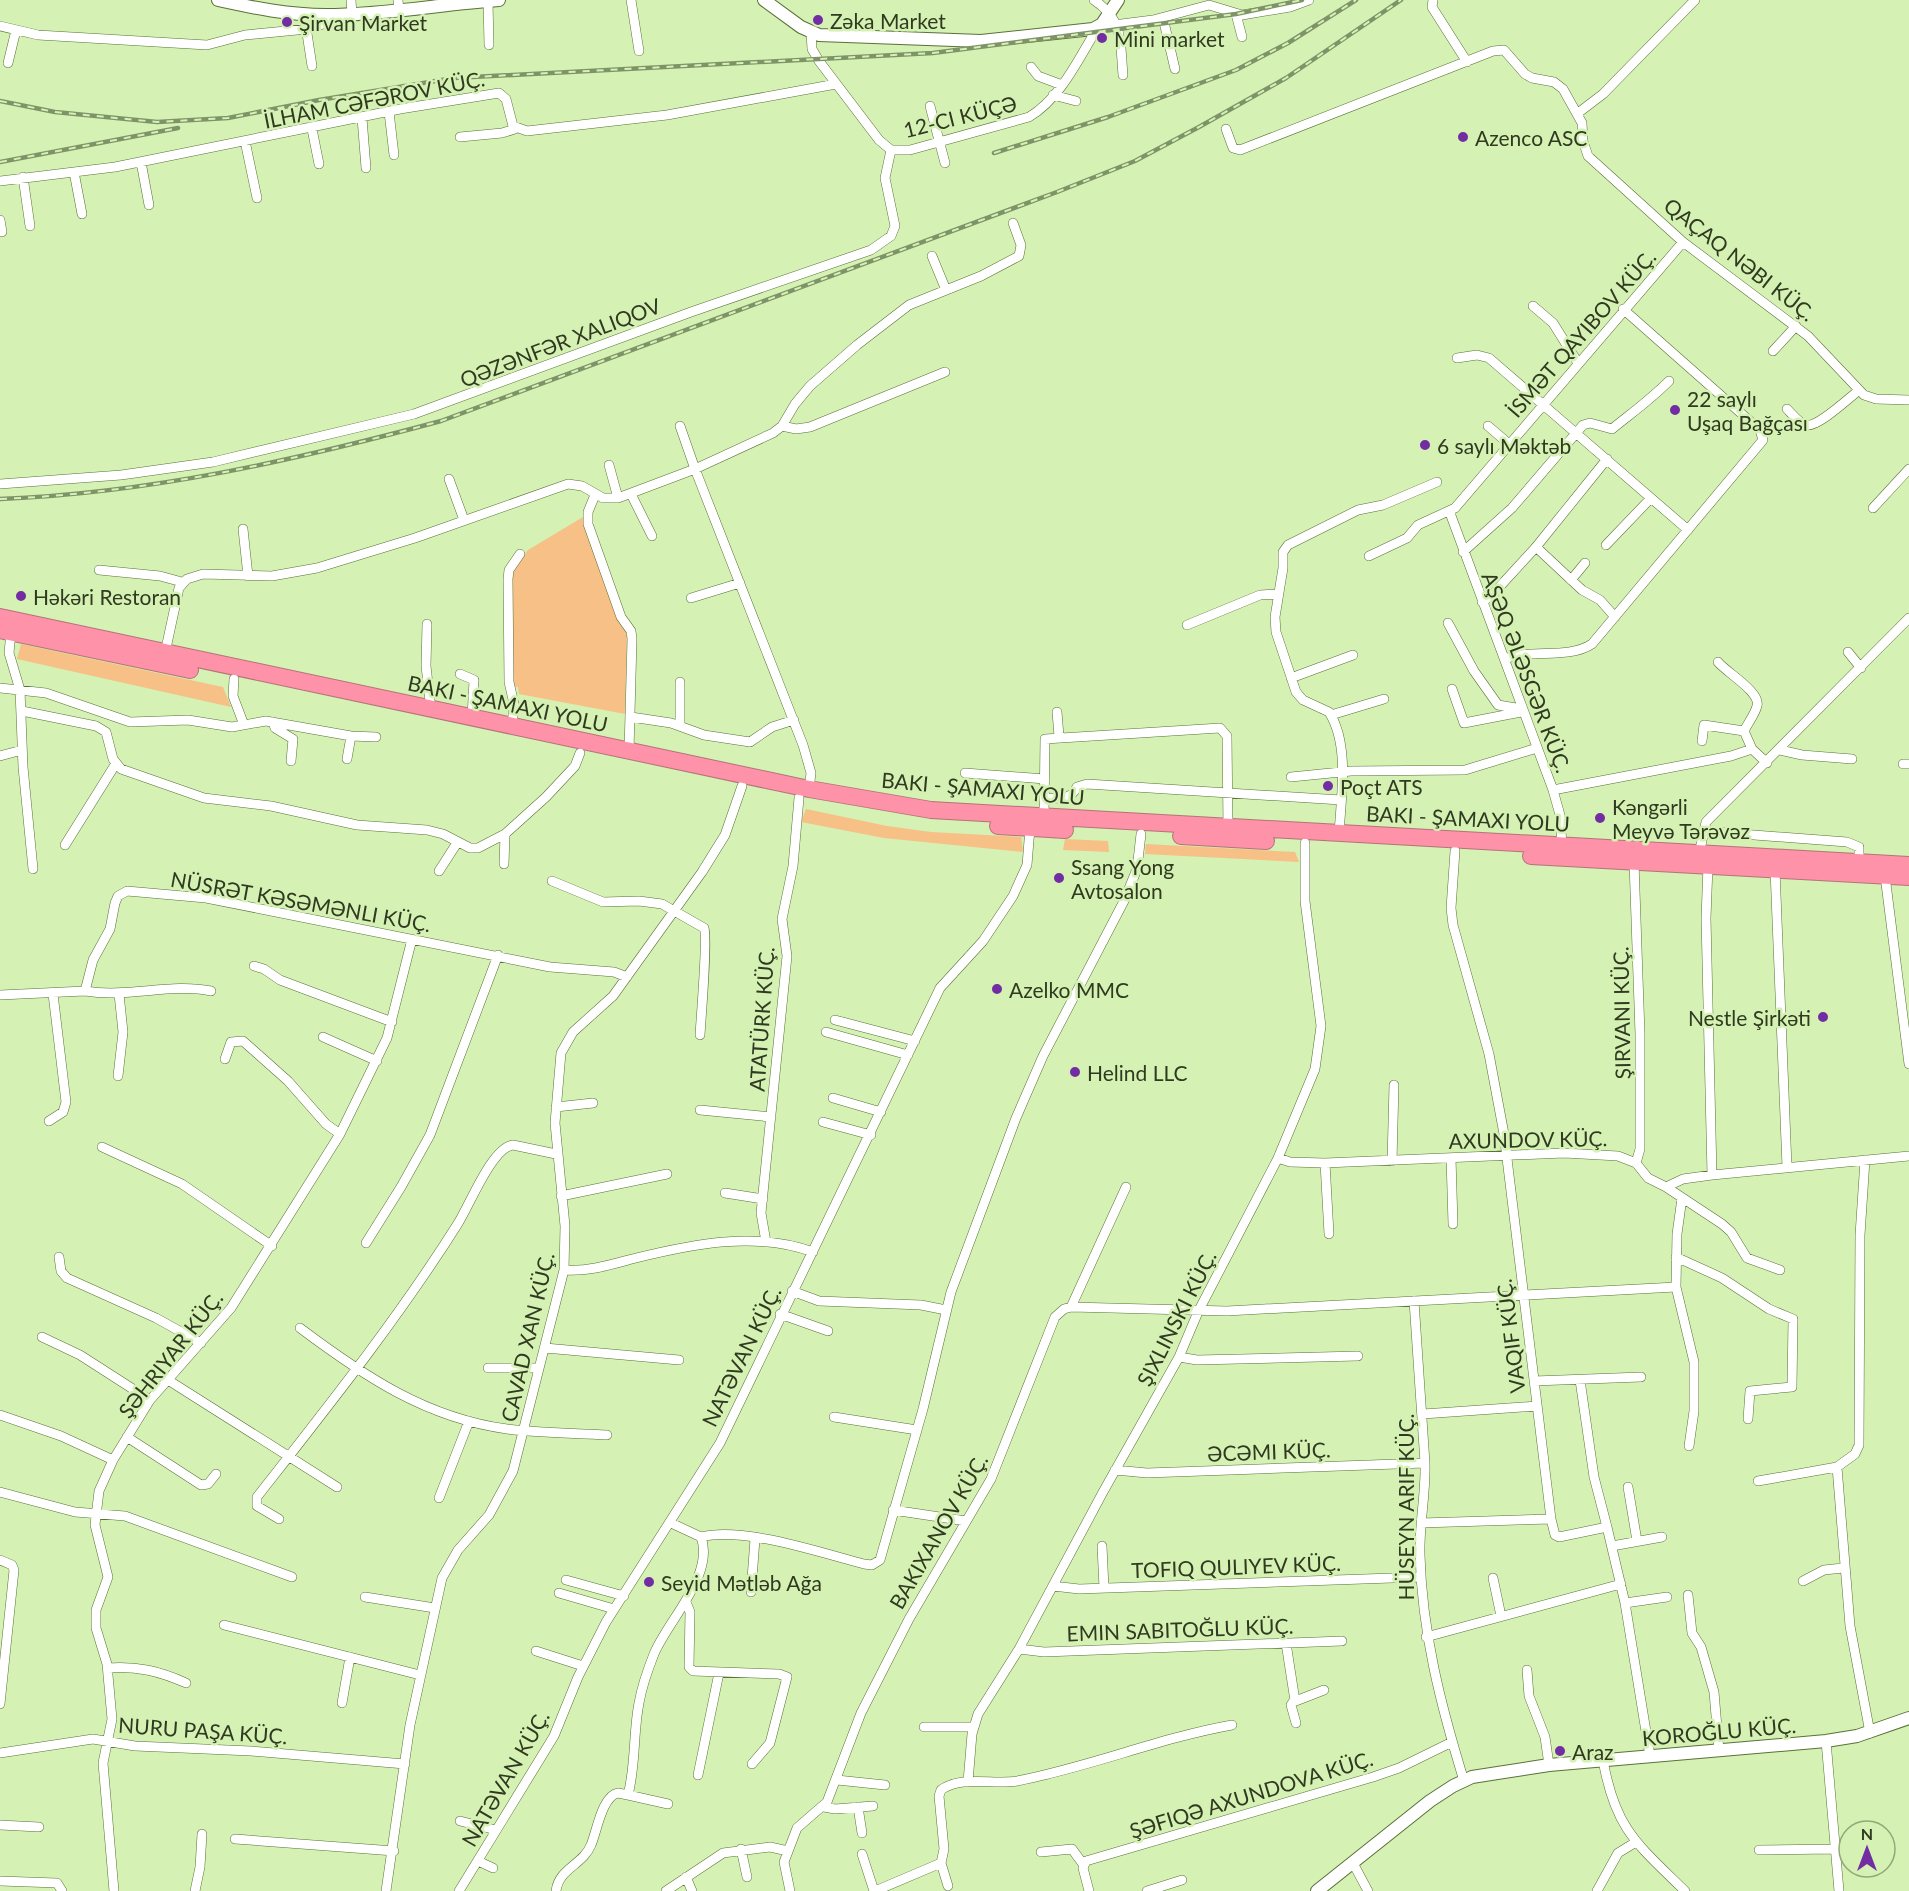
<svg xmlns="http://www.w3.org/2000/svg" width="1909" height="1891" font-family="Lato,sans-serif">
	<rect width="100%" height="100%" fill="#d5f1b3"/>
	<path fill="#f6c086" d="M583,517L627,631L625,714L519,694L518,687H512L513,569L528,550Z
		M21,644L223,687L231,707L17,659Z
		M806,809L887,826L931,832L1021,837L1023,852L884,838L801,822Z
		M1065,839L1108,841L1109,852L1063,850Z
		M1146,844L1295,852L1299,862L1145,854Z"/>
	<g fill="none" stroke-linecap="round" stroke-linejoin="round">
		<g stroke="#5a7139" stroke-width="10">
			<path id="street" d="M398,0L399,10
				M631,0L639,51
				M1094,0C1124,20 1120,42 1123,75
				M1433,0L1432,7L1467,62
				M488,1L489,45
				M304,14L312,66
				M1236,14L1242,37
				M1163,18L1175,69
				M0,26L38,35L207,45L245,35L307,29L352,15L351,0
				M811,32L812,49L819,61L879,140L891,150
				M8,63L16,30
				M1031,67L1038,76L1062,85
				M1053,95L1076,101
				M930,106L945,163
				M389,112L394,155
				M1578,113L1603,94L1695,0
				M362,118L366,168
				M312,129L319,164
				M1226,129L1233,148L1240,150L1493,51L1504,50L1525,74L1532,78L1554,82L1563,89L1582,123L1583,141L1588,156L1683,242L1808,336L1864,395L1876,399L1909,400
				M460,137L502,133L515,129
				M245,141L257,198
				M891,150H910L1029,117C1061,98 1079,58 1098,27L1153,20L1209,5L1242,15L1290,7L1309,0
				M141,162L149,205
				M74,172L82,214
				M23,177L30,226
				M0,181L115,167L400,109L499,93L506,99L513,126L527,131L667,115L836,84
				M0,220L2,232
				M932,256L946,290
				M1533,306L1553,323L1578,363
				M1773,351L1796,326
				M1457,358L1477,355L1489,358L1688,530
				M1787,409C1792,414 1799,423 1806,425C1817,428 1849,398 1858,391
				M680,426L695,469L803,745L811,773L809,789
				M782,426L796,429L810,427L945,372
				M1488,426L1509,444
				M609,465L618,498
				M449,479L464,520
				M0,484L121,475L213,462L414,414L691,312L871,250L891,236L895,226L885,178L891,150
				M631,494L652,536
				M595,495L588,512V524L621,617L631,631L632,639L629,751
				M1873,508L1909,469
				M1450,513L1553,790L1560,815L1562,846
				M243,529L248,576
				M1606,545L1651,498
				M1536,547L1582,590L1600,600L1615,617
				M1463,552L1512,508L1583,425L1590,423L1612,429C1633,412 1650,400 1669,381
				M1369,556L1407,538L1418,525L1455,508L1683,242
				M99,570L160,576L182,582
				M1571,580L1585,563
				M691,598L740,583
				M1482,602L1492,595L1536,547L1607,459
				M1448,623L1474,671L1498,705L1522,709
				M427,624L426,666L431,710
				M1187,625L1260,595L1278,594
				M11,632L9,653L20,690L23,767L33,869
				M1848,652L1861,668
				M165,653L179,588L187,579L203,574L272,576L317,568L415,538L568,484L582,486L603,498H618L695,469L773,433L782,426L795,404L810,386L857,345L909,305L981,276L1019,256L1021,245L1013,223
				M1505,659C1532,648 1567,660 1592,644L1763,440L1760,430L1623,309
				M1718,662C1727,673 1761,692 1757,706C1755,714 1748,723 1744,731L1752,749
				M460,674L474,680L472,718
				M1291,678L1353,655
				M234,679L233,696L244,725
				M680,682V726
				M0,688L46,693L130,722L188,720L232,727L266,721L351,736L376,737
				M1452,689L1464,723L1521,712
				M22,711L96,726L106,732L113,759L121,769L204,798L271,806L357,825L427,830L443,834L470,848H478L505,834L546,797L575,766L580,753
				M1057,712L1059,736
				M1331,715L1384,699
				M631,717L671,723L704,735L750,742L772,727L794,720
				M273,722L275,728L293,739L291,761
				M512,727L514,704L509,682L508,579L509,570L520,554
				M1702,741L1704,725L1744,731
				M1780,750L1802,755L1852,759
				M0,756L22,750
				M347,759L351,736
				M1903,764H1909
				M965,773L1045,779
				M1291,777L1351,771L1465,770L1537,748
				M1553,790L1731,756L1752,749L1767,763
				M1045,798C1059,798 1070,801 1077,787L1087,784L1341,800
				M1044,817L1045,739L1220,728L1227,736L1228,827
				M1702,831L1847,842L1859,847V862
				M1339,834C1341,797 1350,745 1329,712L1303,700L1296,692L1276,632L1275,617L1283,568V552L1288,545L1358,510L1383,505L1437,482
				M65,845L115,765
				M1455,851L1451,908L1453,925L1489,1054L1504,1134L1551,1519L1555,1535L1559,1537L1607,1527L1625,1603L1650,1756
				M1699,854L1706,822L1909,618
				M1634,862L1640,1034V1149L1636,1163
				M504,864L505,834
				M1708,866L1706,918L1712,1175
				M1775,870L1787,1167
				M439,871L457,843
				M1885,876L1909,1064
				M552,881L603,902L639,901L662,904L704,928C708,935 701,1018 700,1035
				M254,966L264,969L280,980L392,1022
				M85,991C128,998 170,983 211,991
				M0,995L85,991L93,960L110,929L115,903L118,896L127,891L206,898L550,967L614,972L627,977
				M835,1020L915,1041
				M826,1032L908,1055
				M323,1037L377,1061
				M225,1059L231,1042L243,1041L288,1081L326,1124L340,1134
				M118,1076L123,1032L119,994
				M833,1098L881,1112
				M556,1107L593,1103
				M700,1110L771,1117
				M49,1121L63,1112L66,1102L53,994
				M823,1122L871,1135
				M102,1147L182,1184L272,1246
				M1278,1158L1290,1162L1325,1163L1564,1153L1618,1156L1636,1163L1648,1178L1666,1187L1683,1179L1712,1175L1909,1156
				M1451,1158L1453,1224
				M1392,1161L1394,1085
				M1325,1163L1329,1234
				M1666,1187L1722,1224L1731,1232L1747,1258L1780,1270
				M725,1193L763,1199
				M561,1196L667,1174
				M1682,1198L1677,1234L1676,1287L1694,1362V1411L1689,1446
				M766,1242L761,1213L787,956L782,919L793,866L799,798
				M366,1243L401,1187L430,1135L498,955
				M59,1257L61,1271L67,1278L156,1318L201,1343
				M1676,1257L1722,1278L1769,1309L1793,1319L1792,1387L1750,1391L1748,1419
				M564,1270C589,1272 613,1264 636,1258C693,1244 756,1231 813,1252
				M792,1291L819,1301L921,1305L946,1310
				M1414,1301L1425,1463C1426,1494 1419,1524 1420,1555C1422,1633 1441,1706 1464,1781
				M1071,1307L1227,1311L1676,1287
				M780,1314L828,1331
				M300,1328C364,1376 426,1418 507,1429C540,1433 574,1433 607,1435
				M42,1337L80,1355L150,1400
				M545,1348L679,1360
				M1179,1357L1197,1360L1358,1356
				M488,1368H539
				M168,1380L337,1487
				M1580,1380L1594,1477L1607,1527
				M1534,1381L1641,1377
				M1423,1414L1537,1406
				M0,1415L61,1436L113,1460
				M834,1417L917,1430
				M127,1437L201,1485L208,1484L216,1474
				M1837,1467L1850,1626L1870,1733
				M1115,1470L1147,1473L1425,1463
				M1758,1481L1837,1467L1855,1454L1859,1445L1860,1235L1865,1160
				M1628,1487L1637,1541
				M0,1492L75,1512L125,1516L292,1577
				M439,1498L469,1421
				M893,1510L966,1521
				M279,1519L257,1506V1497C326,1409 397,1320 457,1225C469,1207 492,1147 513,1145L556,1154
				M1421,1523L1551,1519
				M701,1537C743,1526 821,1553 864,1564L872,1565L880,1560L923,1409L951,1292L1016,1118L1043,1056L1124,901L1137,869L1141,834
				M1102,1546L1104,1588
				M1612,1546L1662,1537
				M0,1560L12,1565L14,1570L0,1704
				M1493,1578L1501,1616
				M566,1580L624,1596
				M1803,1581L1824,1570L1843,1568
				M1053,1586L1079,1589L1421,1577
				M751,1592L755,1539
				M559,1593L614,1609
				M1688,1595L1692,1633L1701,1647L1714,1692L1719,1751
				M365,1597L435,1608
				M686,1602L690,1612L689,1667L693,1671L779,1674L787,1677L770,1743L752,1764
				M1625,1603L1667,1597
				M224,1625L420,1675
				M1426,1637L1621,1584
				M1286,1643L1295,1701
				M1019,1649L1044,1652L1342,1641
				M536,1651L583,1666
				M108,1668C138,1666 159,1671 186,1683
				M1527,1670L1529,1696L1545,1737L1549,1765
				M342,1703L350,1657
				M1296,1723L1291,1705L1293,1702L1324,1690
				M924,1727H974
				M1826,1741L1839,1891
				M0,1753L93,1739L135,1746L251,1751L405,1764
				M1603,1760C1615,1829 1637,1844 1685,1891
				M698,1775L719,1673
				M837,1780L885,1785
				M968,1782L972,1734L978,1714L1019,1649L1103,1492L1179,1357L1198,1312L1278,1158L1315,1069L1321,1026L1305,901V843
				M628,1795L668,1804
				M824,1807L835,1809L873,1806
				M858,1807L862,1833
				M460,1821L496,1830
				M0,1825L39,1827
				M235,1839L394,1851
				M741,1849L747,1877
				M1759,1850L1835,1849
				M1041,1852L1072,1849L1083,1864
				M862,1854L874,1891
				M478,1861L493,1868
				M941,1863L948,1886
				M1353,1863L1368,1891
				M686,1877L692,1891
				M0,1881L57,1883L62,1891
				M114,1891L103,1763L112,1719L107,1664L96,1628V1610L108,1577L95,1525L99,1491L113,1460L150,1400L231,1308L340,1134L387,1038L412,939
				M195,1891L200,1867L202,1834
				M386,1891L410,1725L442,1578L458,1550L489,1515L513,1471L564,1270L565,1226L555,1123L561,1053L573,1032L613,996L702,872L725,835L742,786
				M459,1891L554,1736L578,1677L606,1622L720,1443L940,988L983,941L1013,896L1027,865L1030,828
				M556,1891C559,1868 583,1865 591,1845C597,1831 602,1796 618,1793L628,1795C636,1764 633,1733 639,1703C642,1686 648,1669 654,1654C668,1620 715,1575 701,1537L671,1523
				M666,1891L723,1853L770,1847L788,1851
				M790,1891L784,1862L797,1828L827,1802L861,1713L909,1619L991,1479L1055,1317L1064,1309L1071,1307L1126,1187
				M875,1891L941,1863L944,1849L939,1796L941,1790C961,1775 993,1785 1017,1781C1090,1767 1159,1738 1232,1725
				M1089,1891L1083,1868L1086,1861L1373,1777L1399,1768L1452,1742
				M1147,1891L1182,1880
				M1597,1891L1618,1853L1636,1842"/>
		</g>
		<g stroke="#5a7139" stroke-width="14">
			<path id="secondary" d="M218,0C254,8 289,15 326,15C384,15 442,4 499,0
				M764,0L801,27L819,35L981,41L1093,29L1102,24L1118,0
				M1317,1891L1430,1801L1453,1786L1472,1777L1549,1765L1826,1741L1857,1736L1909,1718"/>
		</g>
		<g stroke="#b57379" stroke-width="18">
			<path id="highway" d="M0,617L809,789L931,810L1909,865
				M0,630L190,670
				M998,826L1065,830
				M1181,836L1266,841
				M1531,856L1909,877"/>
		</g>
		<use href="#street" stroke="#fff" stroke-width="9"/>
		<use href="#secondary" stroke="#fff" stroke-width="12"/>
		<use href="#highway" stroke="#fd92a8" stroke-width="16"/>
		<g stroke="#7f9368" stroke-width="4.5">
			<path id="rail" d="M0,101L55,112L157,122L228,118L319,100L454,78L933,53L1236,14L1302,0
				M994,153L1108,117L1236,70L1288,43L1356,0
				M0,162L178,128
				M0,499C151,493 296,460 441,421L1057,192L1135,161L1199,127L1286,78L1401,0"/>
		</g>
		<use href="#rail" stroke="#d5f1b3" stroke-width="2" stroke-dasharray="7" stroke-linecap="butt"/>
	</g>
	<g fill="#712da1" stroke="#d5f1b3" stroke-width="2">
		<circle cx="818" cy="20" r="6"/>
		<circle cx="287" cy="22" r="6"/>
		<circle cx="1102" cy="38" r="6"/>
		<circle cx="1463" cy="137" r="6"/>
		<circle cx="1675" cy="410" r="6"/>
		<circle cx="1425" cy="445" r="6"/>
		<circle cx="21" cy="596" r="6"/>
		<circle cx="1328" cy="786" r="6"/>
		<circle cx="1600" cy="818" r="6"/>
		<circle cx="1059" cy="878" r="6"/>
		<circle cx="997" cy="989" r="6"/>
		<circle cx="1823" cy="1017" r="6"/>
		<circle cx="1075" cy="1072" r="6"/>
		<circle cx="649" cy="1582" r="6"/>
		<circle cx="1560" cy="1751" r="6"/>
	</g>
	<g text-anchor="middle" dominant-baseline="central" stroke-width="5" stroke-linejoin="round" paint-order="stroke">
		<g font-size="21" fill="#2f3a21" stroke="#d5f1b3" text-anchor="start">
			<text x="830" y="20">Zəka Market</text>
			<text x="299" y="22">Şirvan Market</text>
			<text x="1114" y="38">Mini market</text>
			<text x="1475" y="137">Azenco ASC</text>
			<text x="1687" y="398">22 saylı<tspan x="1687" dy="24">Uşaq Bağçası</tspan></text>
			<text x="1437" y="445">6 saylı Məktəb</text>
			<text x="33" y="596">Həkəri Restoran</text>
			<text x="1340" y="786">Poçt ATS</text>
			<text x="1612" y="806">Kəngərli<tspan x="1612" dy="24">Meyvə Tərəvəz</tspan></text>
			<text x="1071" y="866">Ssang Yong<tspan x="1071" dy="24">Avtosalon</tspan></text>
			<text x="1009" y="989">Azelko MMC</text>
			<text x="1811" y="1017" text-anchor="end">Nestle Şirkəti</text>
			<text x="1087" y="1072">Helind LLC</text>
			<text x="661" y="1582">Seyid Mətləb Ağa</text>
			<text x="1572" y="1751">Araz</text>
		</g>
		<g font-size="21" fill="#2f3a21" stroke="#d5f1b3">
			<text transform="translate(374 99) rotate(-11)">İLHAM CƏFƏROV KÜÇ.</text>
			<text transform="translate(960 116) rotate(-14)">12-CI KÜÇƏ</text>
			<text transform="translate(1740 259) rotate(38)">QAÇAQ NƏBI KÜÇ.</text>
			<text transform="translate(1581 333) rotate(-49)">İSMƏT QAYIBOV KÜÇ.</text>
			<text transform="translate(560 342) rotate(-21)">QƏZƏNFƏR XALIQOV</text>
			<text transform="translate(1527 672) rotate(69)">AŞƏQ ƏLƏSGƏR KÜÇ.</text>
			<text transform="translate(508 703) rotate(12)">BAKI - ŞAMAXI YOLU</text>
			<text transform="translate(983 788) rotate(5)">BAKI - ŞAMAXI YOLU</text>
			<text transform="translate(1468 818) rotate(3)">BAKI - ŞAMAXI YOLU</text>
			<text transform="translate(301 901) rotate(10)">NÜSRƏT KƏSƏMƏNLI KÜÇ.</text>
			<text transform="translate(1621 1013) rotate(-91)">ŞIRVANI KÜÇ.</text>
			<text transform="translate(761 1019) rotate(-86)">ATATÜRK KÜÇ.</text>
			<text transform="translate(1528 1139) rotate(-1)">AXUNDOV KÜÇ.</text>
			<text transform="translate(1176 1318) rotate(-63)">ŞIXLINSKI KÜÇ.</text>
			<text transform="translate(1510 1336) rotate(-97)">VAQIF KÜÇ.</text>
			<text transform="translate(527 1337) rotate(-77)">CAVAD XAN KÜÇ.</text>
			<text transform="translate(170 1354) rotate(-52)">ŞƏHRIYAR KÜÇ.</text>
			<text transform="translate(741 1356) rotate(-64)">NATƏVAN KÜÇ.</text>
			<text transform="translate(1269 1451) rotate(-2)">ƏCƏMI KÜÇ.</text>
			<text transform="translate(1405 1507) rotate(-90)">HÜSEYN ARIF KÜÇ.</text>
			<text transform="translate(938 1531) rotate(-60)">BAKIXANOV KÜÇ.</text>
			<text transform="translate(1236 1566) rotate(-2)">TOFIQ QULIYEV KÜÇ.</text>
			<text transform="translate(1180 1629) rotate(-2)">EMIN SABITOĞLU KÜÇ.</text>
			<text transform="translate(203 1730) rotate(4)">NURU PAŞA KÜÇ.</text>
			<text transform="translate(1719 1731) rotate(-5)">KOROĞLU KÜÇ.</text>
			<text transform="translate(505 1778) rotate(-60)">NATƏVAN KÜÇ.</text>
			<text transform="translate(1251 1794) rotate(-17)">ŞƏFIQƏ AXUNDOVA KÜÇ.</text>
		</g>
	</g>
	<g transform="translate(1867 1849)"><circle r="28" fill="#d5f1b3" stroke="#93a879" stroke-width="1.5"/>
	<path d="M0-4.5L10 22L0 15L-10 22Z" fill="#712da1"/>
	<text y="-9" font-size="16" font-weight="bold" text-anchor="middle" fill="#2f3a21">N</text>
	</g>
</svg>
